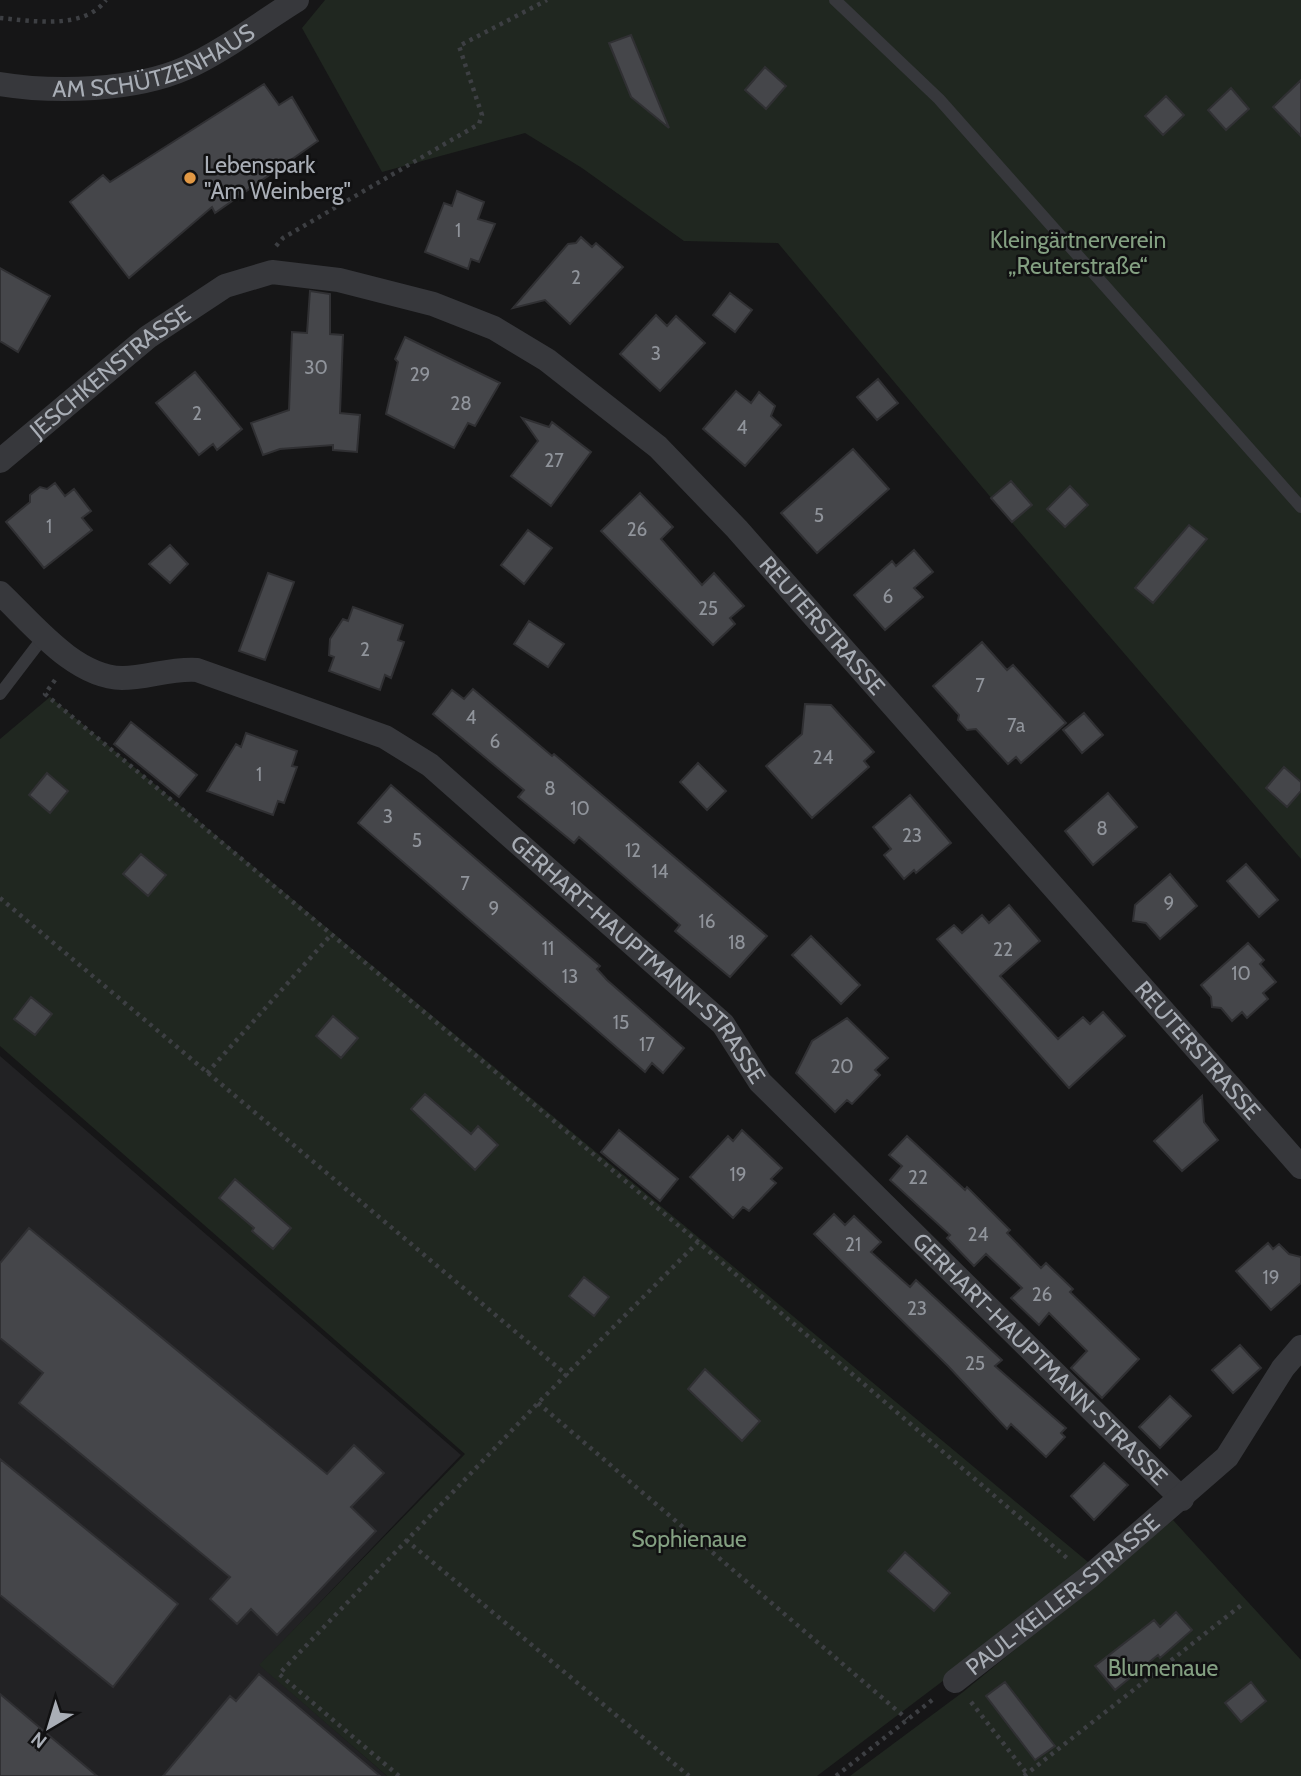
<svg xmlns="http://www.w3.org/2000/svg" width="1301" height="1776" font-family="Cabin,sans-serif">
	<rect width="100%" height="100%" fill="#161617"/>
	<path fill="#222224" d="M0,1056L461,1455L260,1665L387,1776H0Z"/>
	<path fill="#202720" d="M325,0H1301V859L1013,524L778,243L684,241L582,168L525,133L382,172L302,28Z
		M50,697L1094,1567L817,1776H387L259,1665L465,1454L0,1046V739Z
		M1173,1520L1301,1660V1776H850L963,1692Z"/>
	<path fill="#45464a" stroke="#303033" stroke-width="2" d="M631,35L669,128L631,97L609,43Z
		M765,67L786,86L766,109L745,90Z
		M1301,80V136L1273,107Z
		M264,84L279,105L292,97L318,141L215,213L212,207L129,278L70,202L103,175L110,182Z
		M1231,88L1249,109L1226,130L1208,110Z
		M1166,96L1184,115L1163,135L1145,116Z
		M457,191L484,202L478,219L495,224L479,262L471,259L468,269L425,252L444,203L452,206Z
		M581,237L592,247L596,243L623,267L570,324L545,300L513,308L568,244L576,243Z
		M0,268L50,296L18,352L0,341Z
		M310,291L330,294V334L343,335L340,413L360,415L357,452L333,450V445L280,449L263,455L251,423L289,410L292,332L307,333Z
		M730,293L752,310L735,332L713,315Z
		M656,315L667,326L676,316L705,343L660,391L620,354Z
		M405,337L500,383L475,426L468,423L454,448L386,414L398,362L395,359Z
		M195,372L242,429L217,450L213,444L199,455L156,403Z
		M878,379L898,403L877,420L857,397Z
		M736,391L751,403L759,392L775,406L771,416L781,425L745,466L703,429Z
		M522,418L549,427L552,422L591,452L551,506L511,476L538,441Z
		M853,449L889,489L817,553L781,513Z
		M1011,481L1032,505L1012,522L991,498Z
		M55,483L65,496L74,489L91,511L82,518L92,530L44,568L6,522L30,502V495L40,487L47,489Z
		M1070,486L1088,505L1065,527L1047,509Z
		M640,493L673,527L661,539L702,585L714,573L744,606L730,618L735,624L713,645L601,531Z
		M1189,525L1207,539L1153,603L1135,588Z
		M528,530L552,548L524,584L501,565Z
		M170,545L188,564L170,583L149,564Z
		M914,550L933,572L914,588L923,597L885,630L854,595L892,561L896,566Z
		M268,573L294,582L265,660L239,651Z
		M353,607L403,625L398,640L404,642L391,678L385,675L380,690L329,671L334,657L329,655L330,639L343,619L348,621Z
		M529,621L564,644L548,667L514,644Z
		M982,642L1007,670L1013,665L1066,723L1021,763L1016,757L1008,764L976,729L967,730L958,720L959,715L933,686Z
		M473,689L552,756L554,754L767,936L730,977L675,931L680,925L579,837L574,843L518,797L524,790L433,714L452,690L464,699Z
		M805,704L831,705L874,752L864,761L869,767L812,818L766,766L802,734Z
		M1084,713L1103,735L1082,753L1063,730Z
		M131,722L197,775L179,797L114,744Z
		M246,733L297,751L292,766L297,767L284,803L278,801L273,815L207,791L236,744L241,747Z
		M698,763L726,791L707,810L680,782Z
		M1284,767L1301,782V791L1287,807L1266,788Z
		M47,773L68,791L50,813L29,795Z
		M391,785L600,966L597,969L607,980L684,1048L663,1073L652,1063L645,1072L358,823Z
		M1108,793L1137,827L1093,865L1065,831Z
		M910,795L951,843L916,873L914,870L904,879L884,855L891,849L873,827Z
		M141,854L166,875L148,896L123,874Z
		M1246,864L1278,900L1259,917L1227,881Z
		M1170,874L1197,906L1160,939L1146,923L1133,921L1135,905Z
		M1009,905L1040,941L1000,976L1058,1039L1083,1017L1090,1024L1103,1012L1125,1036L1069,1088L937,939L954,925L962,933L982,915L989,923Z
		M811,936L860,985L841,1004L792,955Z
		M1248,943L1264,960L1260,964L1276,982L1263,993L1268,999L1247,1018L1242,1012L1232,1021L1221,1008L1212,1007L1211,997L1201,985Z
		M31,997L52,1014L35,1035L14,1019Z
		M333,1016L358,1038L341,1058L316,1036Z
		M847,1018L888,1058L875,1070L880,1075L852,1104L847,1100L835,1112L796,1073L812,1041Z
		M425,1094L471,1134L478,1126L498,1145L475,1170L411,1109Z
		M1202,1096L1204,1122L1218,1140L1182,1171L1154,1141Z
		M619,1130L678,1179L660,1201L601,1152Z
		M742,1130L782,1168L771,1179L776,1183L749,1211L743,1207L733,1218L690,1177L728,1136L733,1141Z
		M907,1136L965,1190L967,1187L1010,1230L1007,1233L1041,1268L1046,1263L1073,1289L1070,1292L1139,1359L1102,1398L1071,1368L1087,1351L1049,1313L1039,1325L1011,1298L1022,1288L986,1254L974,1266L947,1238L950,1235L890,1180L902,1166L889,1155Z
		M235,1179L291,1228L273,1249L252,1231L254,1228L219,1198Z
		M834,1214L845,1225L854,1216L881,1242L871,1252L910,1287L916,1280L1002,1360L995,1366L1066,1428L1061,1433L1065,1437L1046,1457L1011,1424L1007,1429L948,1366L814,1234Z
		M29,1228L327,1474L354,1445L384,1473L351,1507L376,1531L277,1635L251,1609L237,1624L210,1599L230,1577L19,1403L43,1373L0,1338V1263Z
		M1268,1243L1273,1249L1279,1244L1289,1254L1301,1257V1283L1271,1310L1236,1271Z
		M584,1277L609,1297L594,1316L569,1296Z
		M1240,1345L1261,1368L1233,1393L1212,1370Z
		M705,1369L760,1421L742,1441L688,1389Z
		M1170,1396L1191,1416L1160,1448L1139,1427Z
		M0,1459L178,1604L113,1687L0,1595Z
		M1104,1463L1128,1485L1094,1520L1071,1496Z
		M905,1552L950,1593L934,1611L888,1571Z
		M1176,1612L1192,1630L1160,1658L1158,1655L1115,1690L1095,1666L1154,1620L1160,1627Z
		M259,1674L380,1776H163L230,1696L236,1701Z
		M1005,1682L1055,1746L1035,1760L986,1696Z
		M1251,1682L1266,1701L1241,1722L1225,1703Z
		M0,1694L97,1776H0Z"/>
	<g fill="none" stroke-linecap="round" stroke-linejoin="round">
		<path stroke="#3d3f43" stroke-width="4.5" stroke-dasharray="3.5 5" stroke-linecap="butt" d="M0,18C32,21 84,30 106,0
			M276,246L283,238L479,124L482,115L459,46L547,0
			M55,680L45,694L698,1242L1067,1558
			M0,898L568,1376
			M207,1073L330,936
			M538,1403L907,1719
			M406,1540L689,1776
			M971,1702L1028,1775
			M399,1776L279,1674L538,1403L698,1242
			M836,1776L936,1697
			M1024,1776L1244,1603"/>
		<path stroke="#37383c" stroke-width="12" d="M835,0L939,99L1301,507
			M0,694L45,635"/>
		<g stroke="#37383c" stroke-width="24">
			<path id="s1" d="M0,84C55,93 134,91 186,68C222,52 263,21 297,0"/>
			<path id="s2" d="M0,461L148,337L225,286L272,272L339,280L433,304L494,328L547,360L658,447L737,529L1301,1167"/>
			<path id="s3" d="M0,593C33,624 74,677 122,678C147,678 171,668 197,670L385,737L430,765L723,1024L760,1082L1182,1499"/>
			<path id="s4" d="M955,1681L1089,1577L1227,1457L1283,1368L1301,1347"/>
		</g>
	</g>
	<circle fill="#e19844" stroke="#111112" stroke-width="2.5" cx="190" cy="178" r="7"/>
	<g text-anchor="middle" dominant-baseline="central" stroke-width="5" stroke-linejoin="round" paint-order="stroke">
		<g font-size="19" fill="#90949b">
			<text x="458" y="230">1</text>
			<text x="576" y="277">2</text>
			<text x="656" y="353">3</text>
			<text x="316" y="367">30</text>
			<text x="420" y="374">29</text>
			<text x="461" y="403">28</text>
			<text x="197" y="413">2</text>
			<text x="742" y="427">4</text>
			<text x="554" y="460">27</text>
			<text x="819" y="515">5</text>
			<text x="49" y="526">1</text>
			<text x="637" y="529">26</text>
			<text x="888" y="596">6</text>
			<text x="708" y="608">25</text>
			<text x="365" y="649">2</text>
			<text x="980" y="685">7</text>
			<text x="471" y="717">4</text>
			<text x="1016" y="725">7a</text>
			<text x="495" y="741">6</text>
			<text x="823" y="757">24</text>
			<text x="259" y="774">1</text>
			<text x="550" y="788">8</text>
			<text x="580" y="808">10</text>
			<text x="388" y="816">3</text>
			<text x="1102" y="828">8</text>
			<text x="912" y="835">23</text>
			<text x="417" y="840">5</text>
			<text x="633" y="850">12</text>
			<text x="660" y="871">14</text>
			<text x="465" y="883">7</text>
			<text x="1169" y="903">9</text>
			<text x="494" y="908">9</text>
			<text x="707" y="921">16</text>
			<text x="737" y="942">18</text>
			<text x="548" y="948">11</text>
			<text x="1003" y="949">22</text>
			<text x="1241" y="973">10</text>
			<text x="570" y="976">13</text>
			<text x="621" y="1022">15</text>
			<text x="647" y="1044">17</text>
			<text x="842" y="1066">20</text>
			<text x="738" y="1174">19</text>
			<text x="918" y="1177">22</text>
			<text x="978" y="1234">24</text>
			<text x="853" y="1244">21</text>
			<text x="1271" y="1277">19</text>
			<text x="1042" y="1294">26</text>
			<text x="917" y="1308">23</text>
			<text x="975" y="1363">25</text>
		</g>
		<g font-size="23" fill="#a9aeb6" stroke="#111112">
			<text stroke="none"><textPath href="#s1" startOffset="159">AM SCHÜTZENHAUS</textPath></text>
			<text stroke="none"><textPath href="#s2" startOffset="142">JESCHKENSTRASSE</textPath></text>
			<text stroke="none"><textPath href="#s2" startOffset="1010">REUTERSTRASSE</textPath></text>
			<text stroke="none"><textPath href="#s3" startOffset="766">GERHART-HAUPTMANN-STRASSE</textPath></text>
			<text stroke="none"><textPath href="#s2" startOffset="1577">REUTERSTRASSE</textPath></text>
			<text stroke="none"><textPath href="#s3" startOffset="1334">GERHART-HAUPTMANN-STRASSE</textPath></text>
			<text stroke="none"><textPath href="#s4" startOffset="138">PAUL-KELLER-STRASSE</textPath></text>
		</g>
		<g font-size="23" fill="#a9aeb6" stroke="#111112" text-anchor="start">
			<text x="204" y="165">Lebenspark<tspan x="204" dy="26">"Am Weinberg"</tspan></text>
		</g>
		<g font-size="23" fill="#839f81" stroke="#111112">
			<text x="1078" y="240">Kleingärtnerverein<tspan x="1078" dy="26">„Reuterstraße“</tspan></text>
			<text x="689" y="1539">Sophienaue</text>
			<text x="1163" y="1668">Blumenaue</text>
		</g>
	</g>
	<g transform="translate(49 1727) rotate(218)" stroke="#111112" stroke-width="5" paint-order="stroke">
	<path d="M0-5L12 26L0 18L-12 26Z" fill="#a9aeb6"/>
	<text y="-10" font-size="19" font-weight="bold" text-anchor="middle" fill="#a9aeb6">N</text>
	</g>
</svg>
